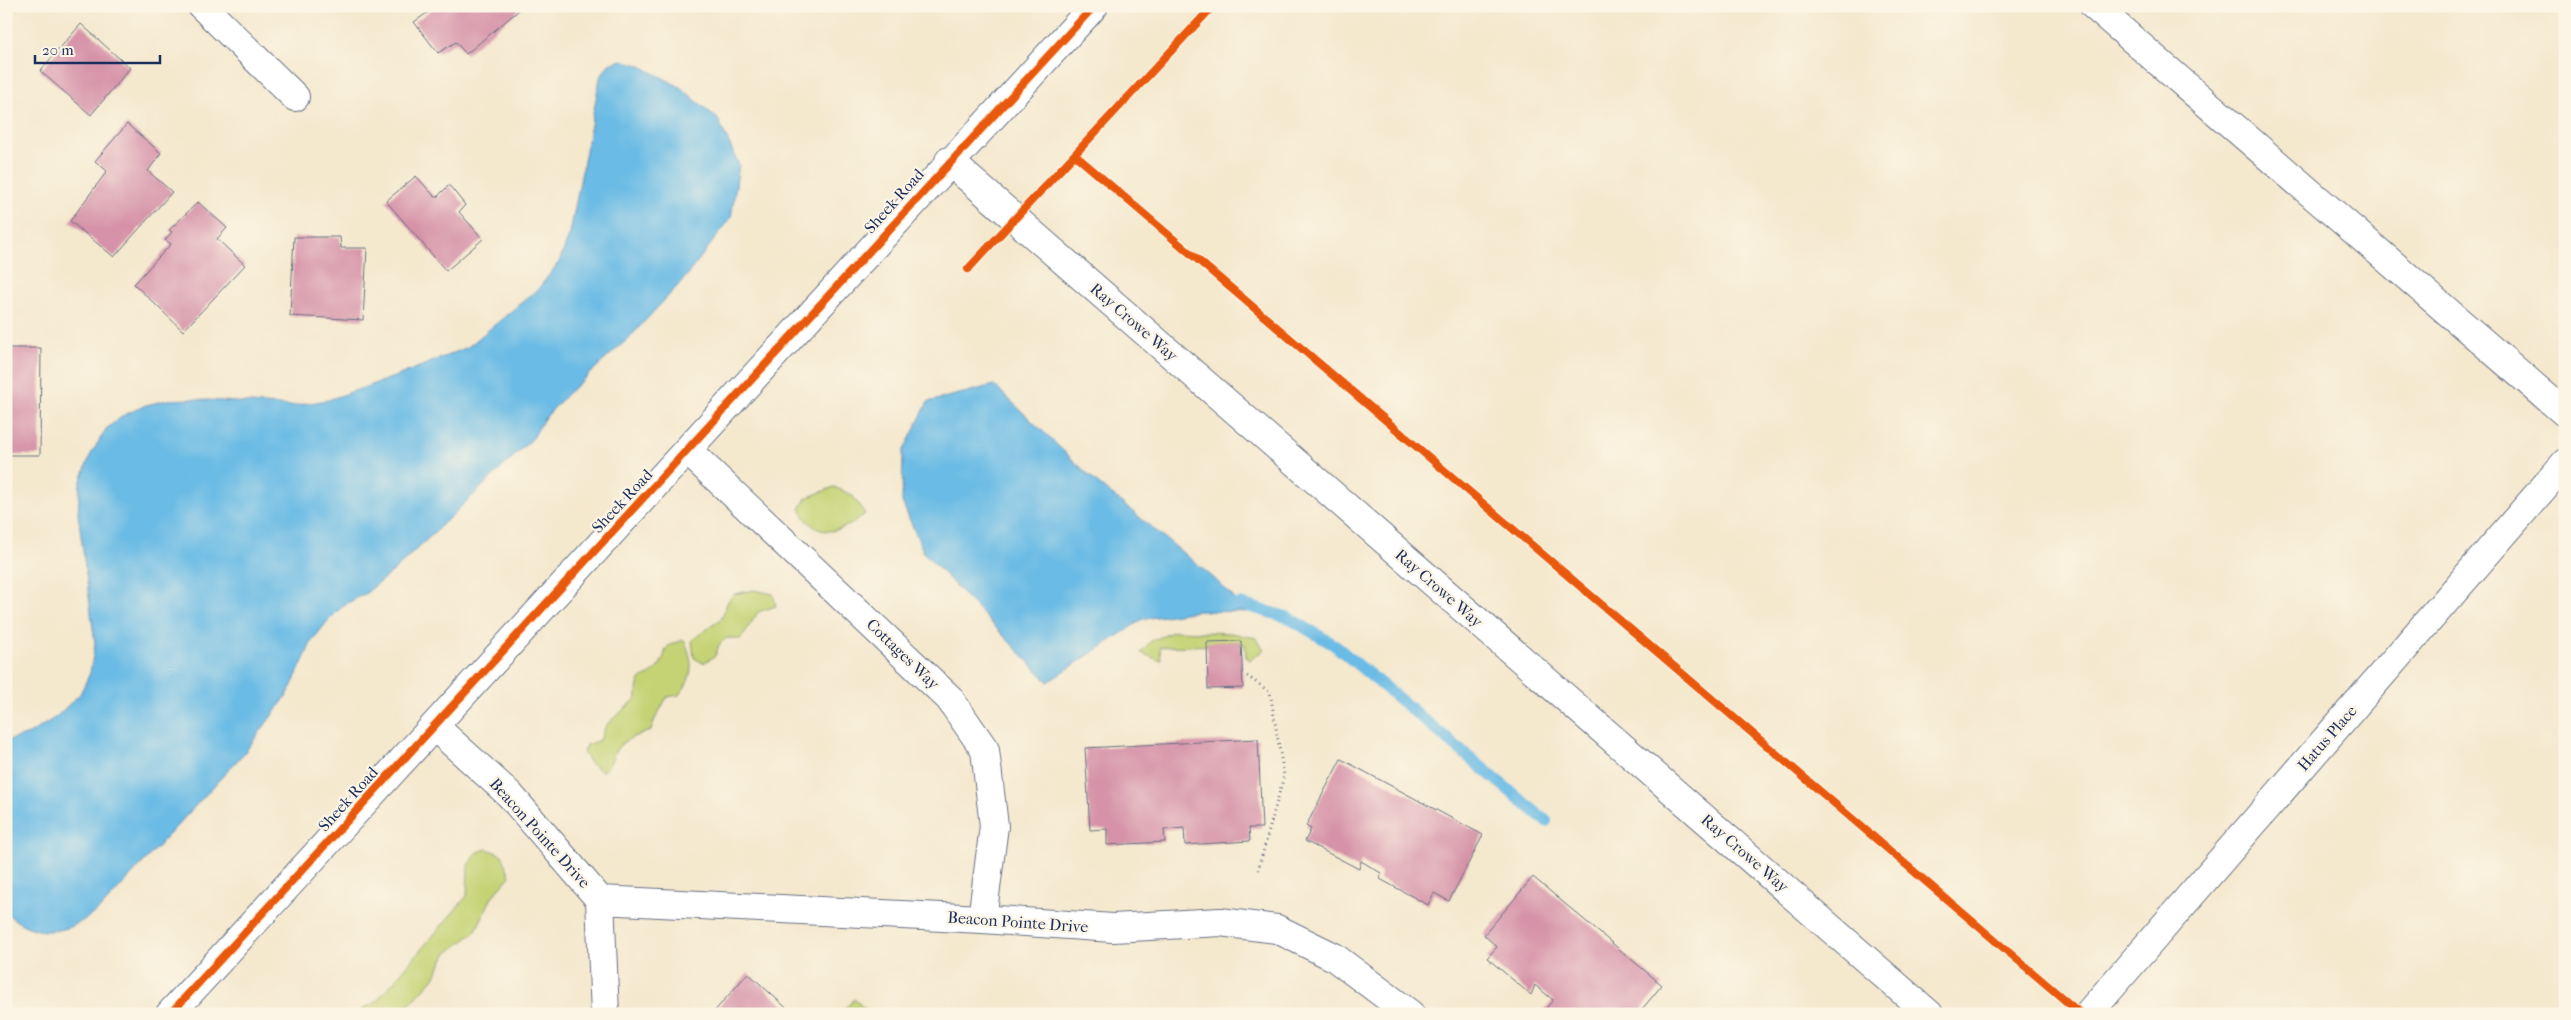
<svg xmlns="http://www.w3.org/2000/svg" width="2571" height="1020" font-family="'IM FELL French Canon',serif">
	<rect width="100%" height="100%" fill="#fcf5e5"/>
	<filter id="ink" filterUnits="userSpaceOnUse"><feTurbulence type="fractalNoise" baseFrequency=".02" numOctaves="2"/><feDisplacementMap in="SourceGraphic" scale="10" xChannelSelector="R" yChannelSelector="G"/><feConvolveMatrix kernelMatrix="1 2 1 2 8 2 1 2 1" color-interpolation-filters="sRGB"/></filter>
	<filter id="wash" filterUnits="userSpaceOnUse"><feTurbulence type="fractalNoise" baseFrequency=".0096" numOctaves="4" result="noise"/><feDisplacementMap in="SourceGraphic" scale="20" xChannelSelector="R" yChannelSelector="G"/><feGaussianBlur stdDeviation="1.12" result="paint"/><feColorMatrix in="noise" values="0 0 0 0 0 0 0 0 0 0 0 0 0 0 0 0 0 1.4 0 .05"/><feComposite in="paint" operator="in"/></filter>
	<g filter="url(#wash)">
		<rect width="100%" height="100%" fill="#f4e8cd"/>
		<path fill="#c5d374" stroke="#708169" d="M834,487L852,495L865,514C841,533 816,542 800,509L806,498Z
			M754,590L773,594L776,606L758,612L741,639L726,638L719,645L715,656L703,663L694,658L692,640L721,619L728,601L734,594Z
			M1175,631L1231,633L1256,638L1264,650L1250,660L1246,657L1245,644L1160,647L1161,661L1141,653L1151,641Z
			M684,640C694,661 694,677 679,695L667,697L654,721L651,731C641,734 623,739 617,749C611,758 612,766 602,771L590,763L583,752L586,745L600,740L606,725L637,698C636,670 648,682 659,666C671,649 657,648 684,640Z
			M487,849L502,855L510,876L492,897L475,932L446,954L434,978L401,1014H354L377,1001L467,896L468,865L478,852Z
			M854,999L871,1014H840Z"/>
		<path fill="#6abbe5" stroke="#4275a2" d="M622,60L639,65L680,87L718,119L739,165L731,218L684,279L630,337L567,394L543,420L533,438L397,568L366,593L344,605L326,623L312,641L288,694L245,752L104,905C73,932 41,943 6,913V741L29,734L56,717L80,694L90,673L95,644L78,513L80,483L90,456L106,429L124,415L146,405L167,400L193,399L292,406L328,400L397,376L468,347L539,288L559,262L570,233L600,78L609,64Z
			M994,385L1095,481L1215,579L1248,612L1198,611L1143,619L1048,682L924,553L902,502L903,452L928,402Z"/>
		<g fill="none" stroke-linecap="round" stroke-linejoin="round">
			<path stroke="#6abbe5" stroke-width="12" d="M1240,604L1287,617L1333,644L1546,821"/>
		</g>
		<g id="blocks">
			<path fill="#d592a8" d="M437,6H516L518,11L466,54L456,42L438,53L414,22Z
				M81,24L130,68L91,115L40,71Z
				M127,124L161,153L148,171L172,192L114,257L70,221L107,171L95,161Z
				M416,176L436,198L449,185L465,205L459,212L483,239L446,271L386,201Z
				M198,202L227,228L217,239L245,265L183,331L134,284L171,244L165,240L172,232L169,230Z
				M294,237H340L341,248H367L363,320L290,316Z
				M6,348H41L40,455H9L8,477H6Z
				M1241,641L1243,688L1208,689L1207,642Z
				M1258,739L1262,828H1249L1250,841L1185,845L1184,828L1164,830L1165,842L1107,845V829L1090,830L1085,748Z
				M1341,759L1483,835L1449,901L1434,893L1428,905L1380,879L1381,873L1361,861L1359,869L1305,841L1311,829L1306,826Z
				M1533,877L1662,985L1638,1014H1545L1543,1012L1553,1000L1535,985L1531,995L1487,958L1497,947L1484,935Z
				M748,973L793,1014H712Z"/>
		</g>
	</g>
	<g filter="url(#ink)">
		<use href="#blocks" fill-opacity="0" stroke="#677085" stroke-width="1"/>
		<g fill="none" stroke-linecap="round" stroke-linejoin="round">
			<g stroke="#677085" stroke-width="30">
				<path id="minor" d="M202,6L295,97
					M2094,6L2565,413
					M949,161L1929,1014
					M687,450L949,698L985,750L994,826L982,919
					M434,726L510,795L600,900L605,1014
					M600,900L982,919L1113,928L1220,922L1277,929L1334,957L1410,1014
					M170,1014L1094,6
					M2088,1014L2565,463"/>
			</g>
			<path stroke="#677085" stroke-width="3" stroke-dasharray="1 4" stroke-linecap="butt" d="M1247,676L1270,692L1284,776L1258,870"/>
			<use href="#minor" stroke="#fff" stroke-width="28"/>
			<g stroke="#fcf5e5" stroke-width="11">
				<path id="cycleway" d="M1075,155L2081,1014
					M968,269L1213,6
					M170,1014L1094,6"/>
			</g>
			<use href="#cycleway" stroke="#e8590c" stroke-width="8"/>
		</g>
	</g>
	<g text-anchor="middle" dominant-baseline="central" stroke-width="4.5" stroke-linejoin="round" paint-order="stroke">
		<g font-size="16" fill="#1b2f5e" stroke="#fcf5e5">
			<text transform="translate(894 201) rotate(-48)">Sheek Road</text>
			<text transform="translate(1134 322) rotate(41)">Ray Crowe Way</text>
			<text transform="translate(622 501) rotate(-47)">Sheek Road</text>
			<text transform="translate(1439 588) rotate(41)">Ray Crowe Way</text>
			<text transform="translate(903 654) rotate(44)">Cottages Way</text>
			<text transform="translate(2327 738) rotate(-49)">Hatus Place</text>
			<text transform="translate(348 799) rotate(-48)">Sheek Road</text>
			<text transform="translate(540 833) rotate(48)">Beacon Pointe Drive</text>
			<text transform="translate(1745 853) rotate(41)">Ray Crowe Way</text>
			<text transform="translate(1018 922) rotate(4)">Beacon Pointe Drive</text>
		</g>
	</g>
	<rect width="2571" height="1020" fill="none" stroke="#fcf5e5" stroke-width="25"/>
	<path d="M35 55v8h125v-8" fill="none" stroke="#1b2f5e" stroke-width="2.5"/>
	<text x="42" y="55" font-size="15" fill="#1b2f5e" stroke="#fcf5e5" stroke-width="4" paint-order="stroke">20 m</text>
</svg>
